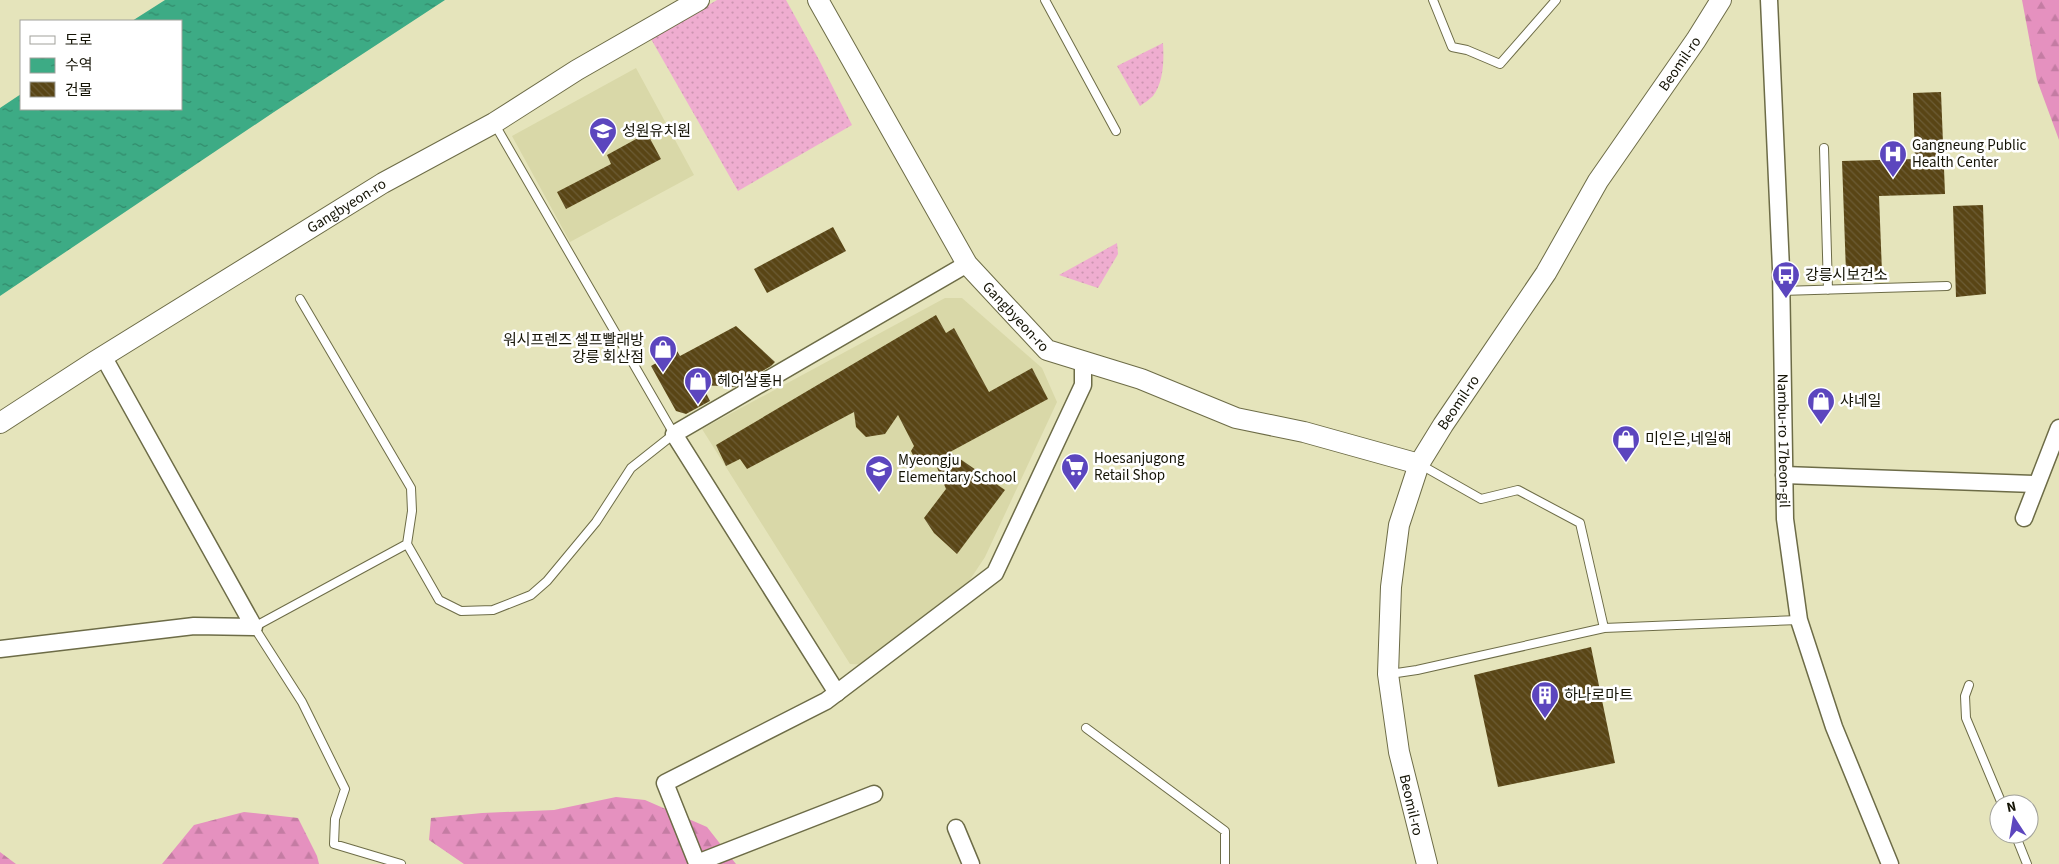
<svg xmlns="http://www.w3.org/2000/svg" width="2059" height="864" font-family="'Source Sans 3','Noto Sans KR',sans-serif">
	<defs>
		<pattern id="grass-dots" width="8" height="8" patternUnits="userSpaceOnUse" patternTransform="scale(1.25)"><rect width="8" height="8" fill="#efadd0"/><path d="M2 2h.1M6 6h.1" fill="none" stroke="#cc94b1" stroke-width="1.8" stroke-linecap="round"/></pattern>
		<pattern id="forest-firs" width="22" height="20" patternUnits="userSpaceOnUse" patternTransform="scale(1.25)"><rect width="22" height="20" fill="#e591bf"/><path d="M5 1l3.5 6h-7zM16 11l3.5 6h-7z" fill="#c47ca3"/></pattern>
		<pattern id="water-ripples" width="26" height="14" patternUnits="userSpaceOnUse" patternTransform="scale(1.25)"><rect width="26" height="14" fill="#3dab85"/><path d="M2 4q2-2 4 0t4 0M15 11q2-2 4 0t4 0" fill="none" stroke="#328a6b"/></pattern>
		<pattern id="building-back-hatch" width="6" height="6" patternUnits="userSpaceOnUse" patternTransform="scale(1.25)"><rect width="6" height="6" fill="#594515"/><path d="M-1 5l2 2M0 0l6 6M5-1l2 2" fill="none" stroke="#6c5c35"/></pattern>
	</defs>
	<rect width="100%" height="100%" fill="#e5e4bb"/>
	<path fill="#d9d8a8" d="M636,68L694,175L570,242L512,136Z
		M945,298H962L1042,368L1057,402L985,557L965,587L870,665L850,664L702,429Z"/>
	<path fill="url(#grass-dots)" d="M717,0H786L818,58L852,125L738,191L651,39Z
		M1163,43C1164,59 1164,82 1153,96C1149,100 1144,103 1140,106L1117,66Z
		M1117,243L1118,254L1098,288L1059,275Z"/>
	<path fill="url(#forest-firs)" d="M2022,0H2059V140L2037,80Z
		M616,797L645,800L707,827L736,864H464L429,840L431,818L482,813L554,810Z
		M244,812L298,818L317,856L319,864H162L194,825Z
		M0,852L16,864H0Z"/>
	<path fill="url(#water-ripples)" d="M165,0H445L274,112L0,296V108L21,94V109H181V21H132Z"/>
	<path fill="url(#building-back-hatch)" d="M1941,92L1945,194L1879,196L1882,272L1846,273L1842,161L1915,159L1913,93Z
		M647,133L661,159L566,209L557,192L611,164L607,155Z
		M1983,205L1986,294L1956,297L1953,206Z
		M833,227L846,251L767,293L754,269Z
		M936,315L946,333L954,328L989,392L1032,368L1048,399L950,452L1005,490L957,554L934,533L924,518L946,489L933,458L918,465L911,451L914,446L898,415L885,434L866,437L856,427L854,412L747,469L740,459L726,466L716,445Z
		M736,326L775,362L771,366L735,387L702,385L710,401L686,414L676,411L651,366L677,351L680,356Z
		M1591,647L1615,763L1498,787L1474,675Z"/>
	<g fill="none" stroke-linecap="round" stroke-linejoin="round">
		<g stroke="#6d6c47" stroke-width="10">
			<path id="service" d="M1045,0L1116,131
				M1433,0L1452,47L1467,50L1500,64L1556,0
				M1824,148L1828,290
				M1781,291L1947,286
				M300,299L411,488L412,511L407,544L439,600L461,611L493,610L531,595L547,581L596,522L631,468L674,434L494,123
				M1421,465L1481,499L1518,490L1580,523L1604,628L1799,620
				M1390,674L1417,670L1604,628
				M1969,685L1965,696L1966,718L2002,804
				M1086,728L1225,831V864
				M2015,834L2027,864
				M401,864L334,844L335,819L345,789L302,702L254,627L407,544"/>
		</g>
		<g stroke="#6d6c47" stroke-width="19">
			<g id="minor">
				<path id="s1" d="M1769,0L1781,269L1785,519L1799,620L1834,727L1890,864"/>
				<path d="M1784,475L2036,484"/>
				<path d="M2024,518L2059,428"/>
				<path d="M0,649L194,626L254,627L103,356"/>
				<path d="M837,693L674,434L967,264"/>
				<path d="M874,794L697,863L665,783L826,701L995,573L1083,385V361"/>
				<path d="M956,828L971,864"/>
			</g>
		</g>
		<g stroke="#6d6c47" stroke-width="22">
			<g id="tertiary">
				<path id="s2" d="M818,0L967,264L1047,350L1141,379L1236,418L1304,432L1419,464"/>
				<path id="s3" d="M0,423L94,362L383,183L494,123L577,70L699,0"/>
				<path id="s4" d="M1427,864L1399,752L1388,674L1391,587L1399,525L1419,464L1443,425L1546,273L1598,181L1696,40L1721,0"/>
			</g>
		</g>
		<use href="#service" stroke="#fff" stroke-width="8"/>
		<use href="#minor" stroke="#fff" stroke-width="16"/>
		<use href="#tertiary" stroke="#fff" stroke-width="20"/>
	</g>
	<defs>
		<g id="school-pin" transform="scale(1.4375)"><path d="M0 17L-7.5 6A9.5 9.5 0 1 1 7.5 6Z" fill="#5c46be" stroke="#fff"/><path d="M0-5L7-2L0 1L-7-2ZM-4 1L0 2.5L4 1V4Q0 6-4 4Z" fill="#fff"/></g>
		<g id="hospital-pin" transform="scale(1.4375)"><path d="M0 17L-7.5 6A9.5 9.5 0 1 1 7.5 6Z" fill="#5c46be" stroke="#fff"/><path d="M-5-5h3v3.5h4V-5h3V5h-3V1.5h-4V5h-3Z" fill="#fff"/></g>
		<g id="bus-pin" transform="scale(1.4375)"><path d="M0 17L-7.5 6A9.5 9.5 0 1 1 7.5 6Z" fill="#5c46be" stroke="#fff"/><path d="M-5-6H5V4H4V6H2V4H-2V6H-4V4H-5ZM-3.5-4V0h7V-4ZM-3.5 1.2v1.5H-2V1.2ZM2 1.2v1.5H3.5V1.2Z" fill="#fff"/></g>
		<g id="shop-pin" transform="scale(1.4375)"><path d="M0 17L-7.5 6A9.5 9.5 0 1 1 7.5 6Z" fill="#5c46be" stroke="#fff"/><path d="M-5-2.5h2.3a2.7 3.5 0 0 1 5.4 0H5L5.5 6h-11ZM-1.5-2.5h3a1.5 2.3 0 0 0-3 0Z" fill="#fff"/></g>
		<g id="supermarket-pin" transform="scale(1.4375)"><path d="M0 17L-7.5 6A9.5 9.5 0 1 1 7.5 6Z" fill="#5c46be" stroke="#fff"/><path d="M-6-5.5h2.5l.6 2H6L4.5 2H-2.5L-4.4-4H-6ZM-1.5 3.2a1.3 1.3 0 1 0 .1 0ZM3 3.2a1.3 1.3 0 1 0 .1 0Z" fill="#fff"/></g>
		<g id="building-pin" transform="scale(1.4375)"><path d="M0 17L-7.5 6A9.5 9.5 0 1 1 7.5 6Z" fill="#5c46be" stroke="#fff"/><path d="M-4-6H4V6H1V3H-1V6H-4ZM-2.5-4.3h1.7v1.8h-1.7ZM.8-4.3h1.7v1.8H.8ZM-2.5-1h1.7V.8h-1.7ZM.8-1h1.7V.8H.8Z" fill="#fff"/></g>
	</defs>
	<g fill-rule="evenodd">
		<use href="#school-pin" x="603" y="131"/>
		<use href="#hospital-pin" x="1893" y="154"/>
		<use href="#bus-pin" x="1786" y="275"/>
		<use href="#shop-pin" x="663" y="349"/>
		<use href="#shop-pin" x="698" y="381"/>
		<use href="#shop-pin" x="1821" y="401"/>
		<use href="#shop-pin" x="1626" y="439"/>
		<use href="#supermarket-pin" x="1075" y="467"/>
		<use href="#school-pin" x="879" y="469"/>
		<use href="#building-pin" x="1545" y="695"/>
	</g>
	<g text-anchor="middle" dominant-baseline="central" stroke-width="5" stroke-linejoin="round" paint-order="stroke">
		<g font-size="15" fill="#141305" stroke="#fff">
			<text stroke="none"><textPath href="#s4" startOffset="886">Beomil-ro</textPath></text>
			<text stroke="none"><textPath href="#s3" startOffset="409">Gangbyeon-ro</textPath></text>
			<text stroke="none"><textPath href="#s2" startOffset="375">Gangbyeon-ro</textPath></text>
			<text stroke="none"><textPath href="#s4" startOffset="481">Beomil-ro</textPath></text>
			<text stroke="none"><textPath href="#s1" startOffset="441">Nambu-ro 17beon-gil</textPath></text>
			<text transform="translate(1411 805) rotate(77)">Beomil-ro</text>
		</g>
		<g font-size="15" fill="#141305" stroke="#fff" text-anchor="start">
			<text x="622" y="131">성원유치원</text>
			<text x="1912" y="145">Gangneung Public<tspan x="1912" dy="17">Health Center</tspan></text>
			<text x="1805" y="275">강릉시보건소</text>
			<text x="644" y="340" text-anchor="end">워시프렌즈 셀프빨래방<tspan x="644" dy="17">강릉 회산점</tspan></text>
			<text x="717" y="381">헤어살롱H</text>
			<text x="1840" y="401">샤네일</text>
			<text x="1645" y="439">미인은,네일해</text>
			<text x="1094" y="458">Hoesanjugong<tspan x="1094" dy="17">Retail Shop</tspan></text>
			<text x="898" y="460">Myeongju<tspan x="898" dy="17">Elementary School</tspan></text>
			<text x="1564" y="695">하나로마트</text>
		</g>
	</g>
	<rect x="20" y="20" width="162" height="90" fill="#ffffff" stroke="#a1a19b"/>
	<rect x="30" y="36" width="25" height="8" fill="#ffffff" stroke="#a1a19b"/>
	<text x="65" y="45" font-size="15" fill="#141305">도로</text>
	<rect x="30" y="58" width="25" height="15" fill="url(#water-ripples)" stroke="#a1a19b"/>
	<text x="65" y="70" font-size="15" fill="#141305">수역</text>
	<rect x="30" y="82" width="25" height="15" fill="url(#building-back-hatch)" stroke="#a1a19b"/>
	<text x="65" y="95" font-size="15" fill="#141305">건물</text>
	<g transform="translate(2014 819) rotate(348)"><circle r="24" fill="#ffffff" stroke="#a1a19b"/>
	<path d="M0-4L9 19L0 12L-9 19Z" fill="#5c46be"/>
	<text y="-8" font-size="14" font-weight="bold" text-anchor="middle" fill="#141305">N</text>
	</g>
</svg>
